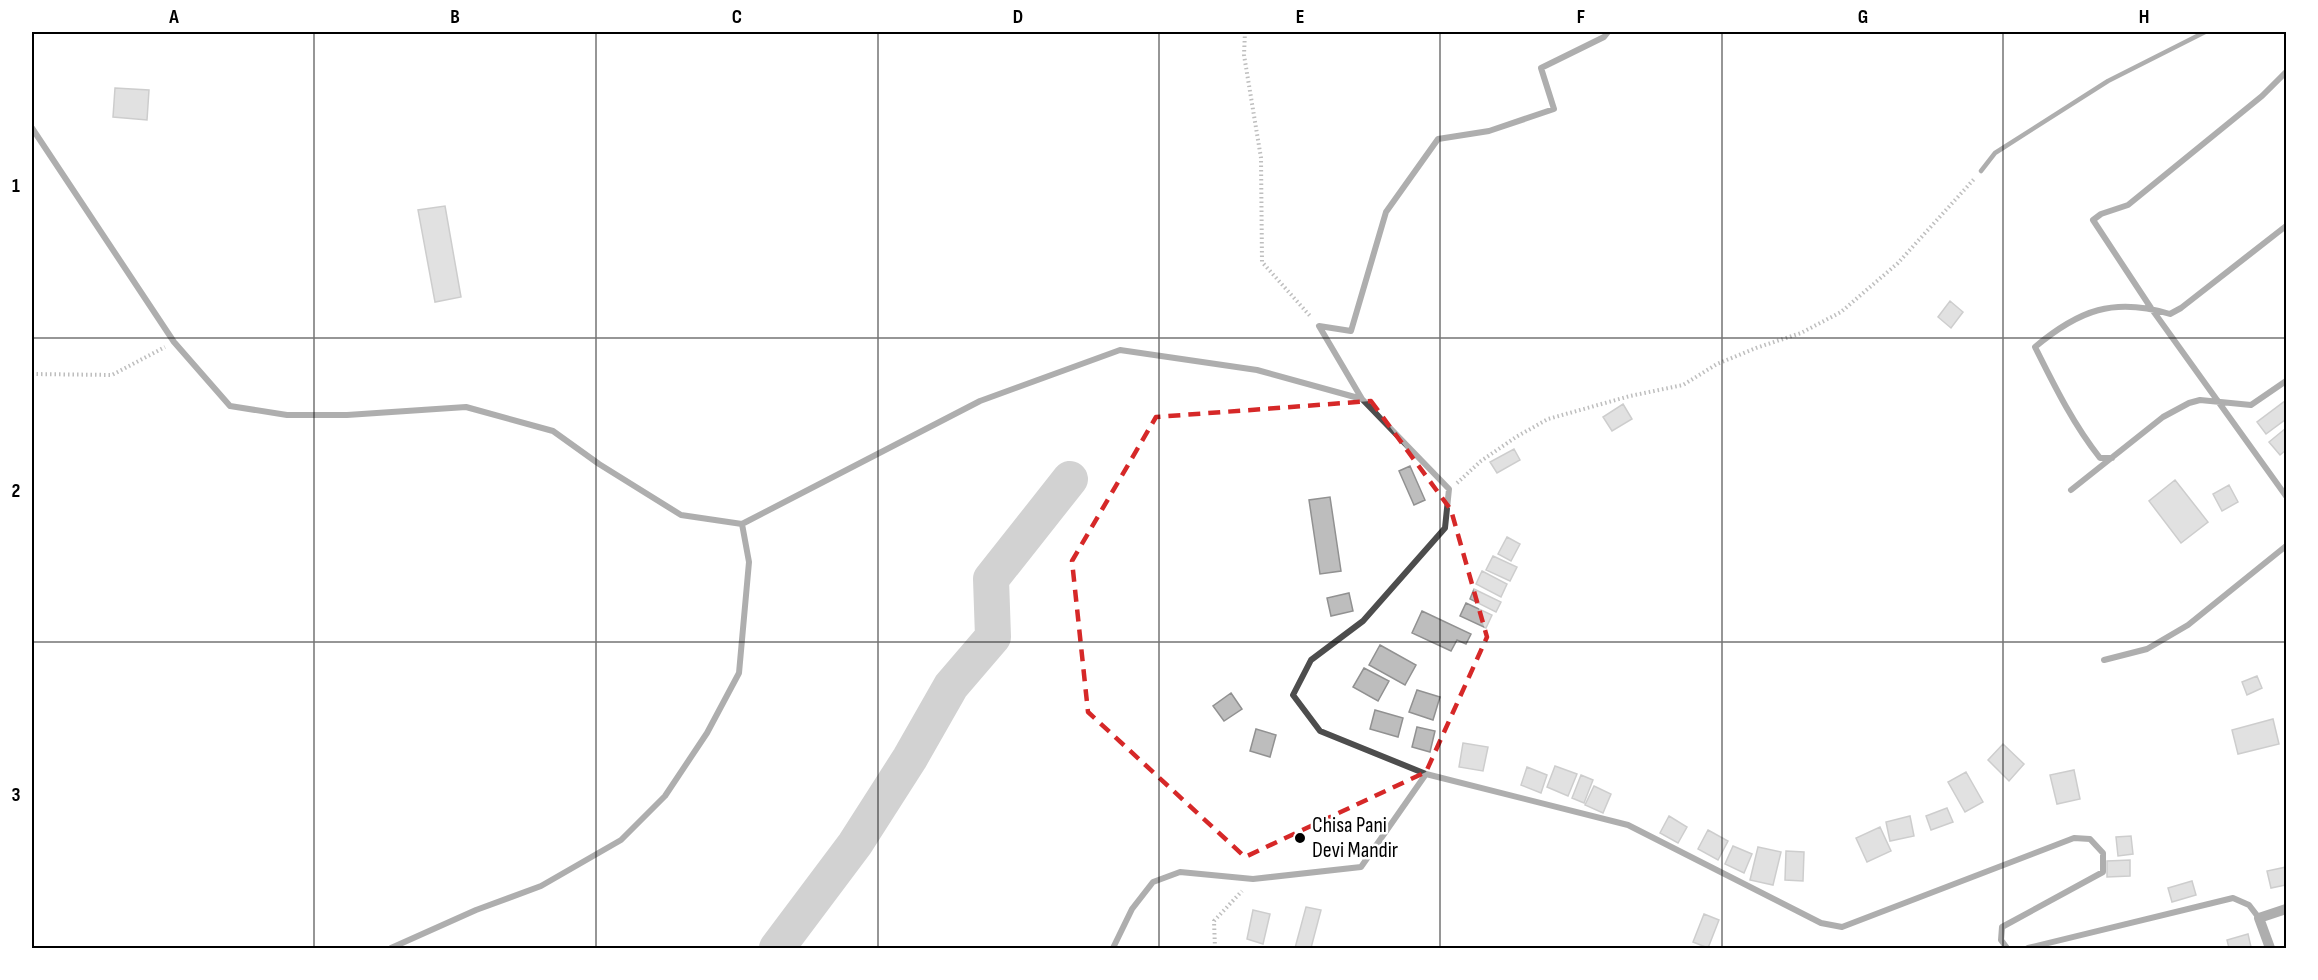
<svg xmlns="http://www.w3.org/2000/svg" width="2318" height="980" font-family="'Sofia Sans Condensed',sans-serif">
	<rect width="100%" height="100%" fill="#fff"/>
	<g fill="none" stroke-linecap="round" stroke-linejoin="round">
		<path stroke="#9b9b9b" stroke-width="36" d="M777,948L855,844L910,758L951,686L993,637L991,579L1070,479"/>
	</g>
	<path fill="#bdbdbd" stroke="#919191" stroke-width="1.5" d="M115,88L149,90L147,120L113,117Z
		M445,206L461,297L435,302L418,210Z
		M1950,301L1963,312L1951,328L1938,317Z
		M2285,401L2286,403V419L2266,434L2257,422Z
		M1623,404L1632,419L1612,431L1603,417Z
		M2286,428V450L2280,455L2269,442Z
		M1514,449L1520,460L1497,473L1490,462Z
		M1410,466L1425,500L1414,505L1399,471Z
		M2175,480L2208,522L2181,543L2149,501Z
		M2229,485L2238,502L2222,511L2213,494Z
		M1330,497L1341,571L1320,574L1309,500Z
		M1507,537L1520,544L1511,561L1498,554Z
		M1493,556L1517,567L1510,581L1486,570Z
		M1482,571L1507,584L1501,597L1476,584Z
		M1474,589L1501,602L1496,612L1470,599Z
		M1349,593L1353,611L1331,616L1327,598Z
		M1466,603L1492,615L1486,628L1460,616Z
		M1422,611L1471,634L1466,644L1457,640L1451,651L1412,633Z
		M1380,645L1416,665L1405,685L1369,665Z
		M1364,668L1389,681L1378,701L1353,687Z
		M2257,676L2262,688L2247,695L2242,682Z
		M1417,690L1440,697L1433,720L1409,712Z
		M1231,693L1242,709L1224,721L1213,706Z
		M1375,710L1403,718L1398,737L1370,729Z
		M2273,719L2279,744L2238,754L2232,730Z
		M1417,727L1435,731L1430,752L1412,747Z
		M1256,729L1276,735L1270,757L1250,751Z
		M1463,743L1488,747L1483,771L1459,767Z
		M2003,744L2024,764L2009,781L1988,760Z
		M1555,766L1577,774L1568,796L1547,787Z
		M1527,767L1547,775L1541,793L1521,785Z
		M2074,770L2080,799L2057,804L2050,775Z
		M1966,772L1983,802L1965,812L1948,782Z
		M1581,775L1593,780L1584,803L1572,798Z
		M1594,786L1611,794L1603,813L1585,805Z
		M1947,808L1953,822L1931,830L1926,816Z
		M1669,816L1687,827L1678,843L1660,833Z
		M1910,816L1914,836L1890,841L1886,822Z
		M1880,827L1891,851L1867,862L1856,838Z
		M1708,830L1728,841L1718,860L1698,849Z
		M2131,836L2133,854L2118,856L2116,837Z
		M1733,846L1752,854L1744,873L1725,864Z
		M1758,847L1781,852L1773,885L1750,880Z
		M1786,851L1804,852L1803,881L1785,880Z
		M2130,860V876L2107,877V861Z
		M2286,867V885L2271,888L2267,871Z
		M2192,881L2196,895L2172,902L2168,888Z
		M1306,907L1321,910L1311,948H1295Z
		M1253,910L1270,914L1263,944L1247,939Z
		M1704,914L1719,920L1708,948L1693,942Z
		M2248,934L2251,947L2229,948L2227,940Z"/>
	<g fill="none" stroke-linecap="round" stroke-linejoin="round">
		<path stroke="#6f6f6f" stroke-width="4" stroke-dasharray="1.5 3" stroke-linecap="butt" d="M1245,32L1244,55L1261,158L1262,262L1311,317
			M32,374L112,375L165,347
			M1457,483L1481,461L1516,437L1548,419L1630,396L1683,385L1717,364L1756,348L1801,333L1841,312L1898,263L1975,178
			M1215,948L1214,921L1242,891"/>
		<path stroke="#4d4d4d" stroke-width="4.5" d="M1981,171L1995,153L2108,81L2205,32"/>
		<path stroke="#4d4d4d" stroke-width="6" d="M2286,72L2262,96L2128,205L2101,214L2093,220L2151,308L2286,496
			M32,128L174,342L230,406L287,415H347L466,407L553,431L599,464L681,515L742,524L980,401L1120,350L1257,370L1362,399L1449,489L1445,528L1363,621L1311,660L1293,695L1320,731L1426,774L1628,825L1821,923L1842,927L2074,838L2090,839L2103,853V872L2002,927L2001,940L2007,948
			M1362,399L1319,326L1351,331L1386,212L1438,139L1489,131L1554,109L1541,68L1604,37L1608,32
			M2112,458H2100C2073,424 2054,385 2035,347C2079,310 2114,297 2170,314L2181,308L2286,226
			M2071,490L2163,417L2189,403L2200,400L2251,405L2286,381
			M2104,660L2147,649L2188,625L2286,546
			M391,948L476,910L541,886L621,840L665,796L707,733L739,673L749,562L742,524
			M1113,948L1132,909L1153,882L1180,872L1253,879L1361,867L1426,774
			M2028,948L2233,898L2249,905L2259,918"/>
		<path stroke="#4d4d4d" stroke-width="10" d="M2270,948L2259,918L2286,909"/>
	</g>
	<path d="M0 0H2318V980H0ZM1371,401L1451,510L1487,637L1426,772L1245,857L1088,712L1072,561L1156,417Z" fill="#fff" fill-opacity=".55" fill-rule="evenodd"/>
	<path fill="none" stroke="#d62828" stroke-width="4.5" stroke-dasharray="12 8" stroke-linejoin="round" d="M1371,401L1451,510L1487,637L1426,772L1245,857L1088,712L1072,561L1156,417Z"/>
	<path fill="none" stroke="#000" stroke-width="1.5" stroke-opacity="0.55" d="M314,32V948M596,32V948M878,32V948M1159,32V948M1440,32V948M1722,32V948M2003,32V948M32,338H2286M32,642H2286"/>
	<circle fill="#000" stroke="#fff" stroke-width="2" cx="1300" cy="838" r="6"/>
	<g text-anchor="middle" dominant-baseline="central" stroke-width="5" stroke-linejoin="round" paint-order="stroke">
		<g font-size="22" fill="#000" stroke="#fff" text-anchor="start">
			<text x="1312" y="825">Chisa Pani<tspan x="1312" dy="25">Devi Mandir</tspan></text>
		</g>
	</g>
	<rect width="2318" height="980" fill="none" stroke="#ffffff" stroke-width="66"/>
	<rect x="33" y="33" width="2252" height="914" fill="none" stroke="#000" stroke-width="2"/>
	<g font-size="20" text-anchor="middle" font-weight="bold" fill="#000">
		<text x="174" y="23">A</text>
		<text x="455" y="23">B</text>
		<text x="737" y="23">C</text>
		<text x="1018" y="23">D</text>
		<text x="1300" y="23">E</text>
		<text x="1581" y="23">F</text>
		<text x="1863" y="23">G</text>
		<text x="2144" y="23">H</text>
		<text x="16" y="192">1</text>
		<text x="16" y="497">2</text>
		<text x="16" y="801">3</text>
	</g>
</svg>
